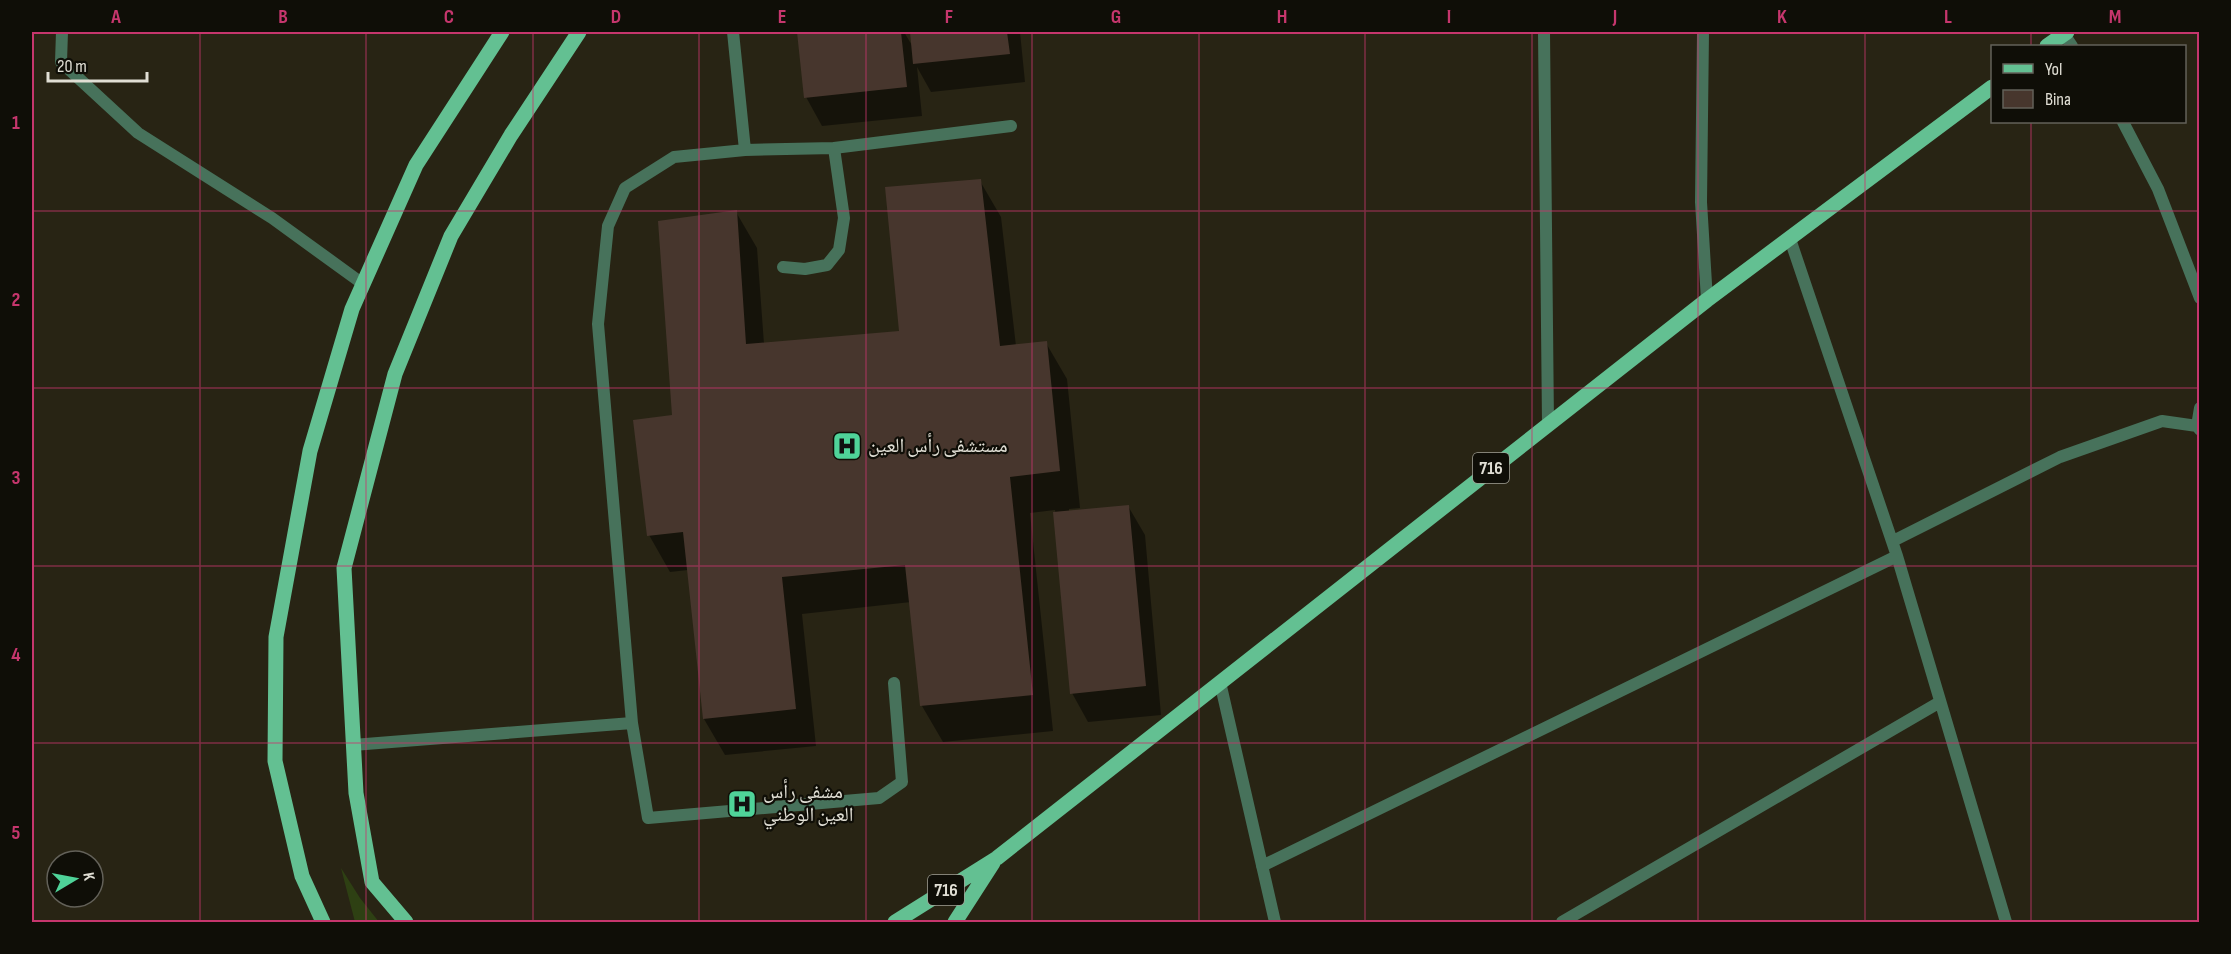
<svg xmlns="http://www.w3.org/2000/svg" width="2231" height="954" font-family="'Sofia Sans Condensed','Noto Naskh Arabic',sans-serif">
	<rect width="100%" height="100%" fill="#282414"/>
	<path fill="#2e4013" d="M341,868L360,898L379,922H355Z"/>
	<path fill="#0007" d="M812,32H904L913,47L911,32H1020L1025,82L931,92L917,67L922,116L822,126L806,97L799,33Z
		M980,181L1001,217L1016,346L1046,343L1067,379L1080,508L1069,509V512L1128,506L1145,535L1161,715L1088,722L1072,693L1055,510L1030,513L1053,731L943,742L922,706L911,602L802,614L816,746L725,755L704,719L688,570L670,572L649,535L736,212L757,248L764,344L900,333Z"/>
	<path fill="#47362d" d="M797,32H901L907,87L804,98Z
		M910,32H1007L1010,54L913,64Z
		M981,179L1000,346L1047,341L1060,471L1010,477L1033,695L920,706L905,565L782,577L796,709L703,719L683,532L647,536L633,420L672,415L658,221L737,210L746,344L899,331L885,187Z
		M1129,505L1146,686L1070,694L1053,512Z"/>
	<g fill="none" stroke-linecap="round" stroke-linejoin="round">
		<path stroke="#47725b" stroke-width="12" d="M733,32L745,150L834,148L1011,126
			M2064,34L2072,46
			M2123,122L2158,189L2200,298
			M783,267L805,269L827,265L839,250L844,218L834,148
			M2197,426L2200,408
			M632,723L598,324L608,226L625,188L674,157L745,150
			M353,745L632,723L648,818L879,798L902,782L894,683"/>
		<path stroke="#47725b" stroke-width="12" d="M62,32L61,62L138,133L272,218L363,284
			M1544,32L1548,424
			M1703,32L1701,202L1707,300
			M1790,239L1897,556L2006,922
			M1893,541L2060,457L2162,421L2197,426L2200,430
			M1220,682L1275,922
			M1262,866L1897,556
			M1562,922L1940,702"/>
		<path stroke="#63c092" stroke-width="15" d="M2047,46L2067,32
			M323,922L302,876L275,761L276,637L310,451L352,309L416,165L502,32
			M406,922L372,882L356,793L344,568L395,374L451,236L511,135L579,32
			M895,922L997,858L1707,300L1992,87
			M955,922L993,863"/>
	</g>
	<path fill="none" stroke="#c6366d" stroke-width="1.5" stroke-opacity="0.55" d="M200,32V922M366,32V922M533,32V922M699,32V922M866,32V922M1032,32V922M1199,32V922M1365,32V922M1532,32V922M1698,32V922M1865,32V922M2031,32V46M2031,122V922M32,211H2200M32,388H2200M32,566H2200M32,743H2200"/>
	<defs>
		<g id="hospital-square" transform="scale(1.5)"><rect x="-9" y="-9" width="18" height="18" rx="4" fill="#4fd399" stroke="#0f0e07"/><path d="M-5-5h3v3.5h4V-5h3V5h-3V1.5h-4V5h-3Z" fill="#111"/></g>
	</defs>
	<g fill-rule="evenodd">
		<use href="#hospital-square" x="847" y="446"/>
		<use href="#hospital-square" x="742" y="804"/>
	</g>
	<g text-anchor="middle" dominant-baseline="central" stroke-width="4.5" stroke-linejoin="round" paint-order="stroke">
		<g fill="#0f0e07" stroke="#a1a096" stroke-width="1.5">
			<rect x="1473" y="453" width="36" height="30" rx="4.5"/>
			<rect x="928" y="875" width="36" height="30" rx="4.5"/>
		</g>
		<g font-size="18" font-weight="bold" fill="#e0ded4">
			<text x="1491" y="468">716</text>
			<text x="946" y="890">716</text>
		</g>
		<g font-size="20" fill="#e0ded4" stroke="#0f0e07" text-anchor="start">
			<text x="868" y="446">مستشفى رأس العين</text>
			<text x="763" y="792">مشفى رأس<tspan x="763" dy="23">العين الوطني</tspan></text>
		</g>
	</g>
	<rect width="2231" height="954" fill="none" stroke="#0f0e07" stroke-width="66"/>
	<rect x="1991" y="45" width="195" height="78" fill="#0f0e07" stroke="#636159" stroke-width="1.5"/>
	<rect x="2003" y="64" width="30" height="9" fill="#63c092" stroke="#636159" stroke-width="1.5"/>
	<text x="2045" y="75" font-size="18" fill="#e0ded4">Yol</text>
	<rect x="2003" y="90" width="30" height="18" fill="#47362d" stroke="#636159" stroke-width="1.5"/>
	<text x="2045" y="105" font-size="18" fill="#e0ded4">Bina</text>
	<g transform="translate(75 879) rotate(80)"><circle r="28" fill="#0f0e07" stroke="#636159" stroke-width="1.5"/>
	<path d="M0-4.5L10 22L0 15L-10 22Z" fill="#4fd399"/>
	<text y="-9" font-size="16" font-weight="bold" text-anchor="middle" fill="#e0ded4">K</text>
	</g>
	<path d="M48 72v9h99v-9" fill="none" stroke="#e0ded4" stroke-width="3"/>
	<text x="57" y="72" font-size="18" fill="#e0ded4" stroke="#0f0e07" stroke-width="4.5" paint-order="stroke">20 m</text>
	<rect x="33" y="33" width="2165" height="888" fill="none" stroke="#c6366d" stroke-width="2"/>
	<g font-size="20" text-anchor="middle" font-weight="bold" fill="#c6366d">
		<text x="116" y="23">A</text>
		<text x="283" y="23">B</text>
		<text x="449" y="23">C</text>
		<text x="616" y="23">D</text>
		<text x="782" y="23">E</text>
		<text x="949" y="23">F</text>
		<text x="1116" y="23">G</text>
		<text x="1282" y="23">H</text>
		<text x="1449" y="23">I</text>
		<text x="1615" y="23">J</text>
		<text x="1782" y="23">K</text>
		<text x="1948" y="23">L</text>
		<text x="2115" y="23">M</text>
		<text x="16" y="129">1</text>
		<text x="16" y="306">2</text>
		<text x="16" y="484">3</text>
		<text x="16" y="661">4</text>
		<text x="16" y="839">5</text>
	</g>
</svg>
